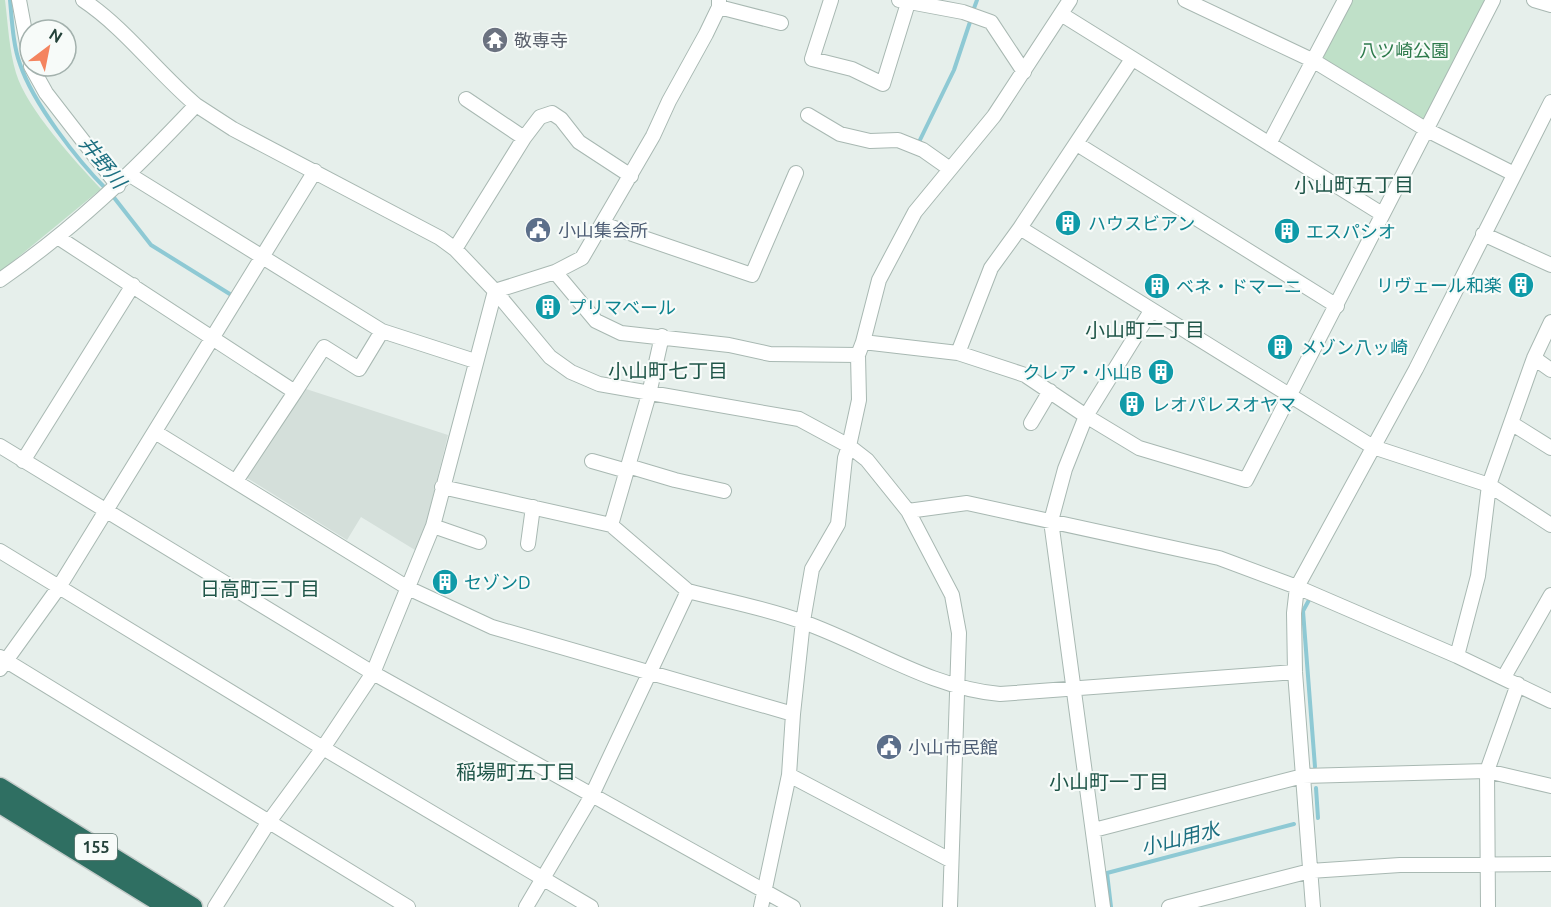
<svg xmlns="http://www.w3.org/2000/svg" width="1551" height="907" font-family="Ubuntu,'Noto Sans JP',sans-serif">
	<rect width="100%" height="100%" fill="#e6efeb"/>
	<path fill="#d4dfda" d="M303,388L448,435L426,524L415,550L361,517L347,540L247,478Z"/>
	<path fill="#bfe0c8" d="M0,0H5C8,24 9,50 16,73C27,109 75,161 101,189L0,272Z
		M1353,0H1485L1424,120L1322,58Z"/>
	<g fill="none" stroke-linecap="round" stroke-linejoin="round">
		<path stroke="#8ec9d4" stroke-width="4" d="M10,0C12,21 13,45 20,64C33,103 77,160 107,190
			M973,11L977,0
			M918,144L954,70L971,19
			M112,195L151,245L233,296
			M1309,600L1303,611L1315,767
			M1316,788L1318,818
			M1111,907L1107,873L1294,824"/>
		<g stroke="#a8b8b2" stroke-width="16">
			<path id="street" d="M19,0L30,59
				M83,0C125,28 157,72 196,105
				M831,0L812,59L852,69L883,84L908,3
				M899,0L963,12L991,22L1024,72
				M1185,0L1314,61L1427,130L1514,174
				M1534,0L1551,5
				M719,7L781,23
				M1061,14L1382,214
				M1132,59L1020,228L1373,447L1489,485L1478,576L1457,656
				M31,66L46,93L118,186
				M1551,102L1416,369L1297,587L1457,656L1551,701
				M808,115L840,134L870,141L898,140L923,150L950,169
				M524,138L540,117L552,113L561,119L579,142L631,176
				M1077,144L1337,306
				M1269,144L1345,0
				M130,175L382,331L475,361
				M603,224L752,275L796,173
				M1483,234L1551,265
				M59,238L295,392L236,481
				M455,249L524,138L466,99
				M555,272L596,321L621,333L729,345L770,354L858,355
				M0,280C75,228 133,172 196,105L233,129L440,238L455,249L495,291L550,357L571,372L599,384L799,419L849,446L845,458L838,524L812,569L803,621L793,714
				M495,291L555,272L582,258L653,136L669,101L706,34L719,7V0
				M1551,322L1534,358L1489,485L1551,525
				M863,342L879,280L915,212L994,116L1070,0
				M958,353L991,268L1020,228
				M1534,358L1551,370
				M295,392L324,347L359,369L382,331
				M1031,423L1050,391
				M1511,423L1551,448
				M155,432L408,588L492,627L793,714L789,775L761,907
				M0,446L373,673L793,907
				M23,461L133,285
				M592,461L627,471
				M628,466L675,480L724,491
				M442,487L611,525L688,591
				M908,511L967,503L1219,558L1297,587L1294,613L1295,672L1313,907
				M611,525L649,394L662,336
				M433,526L479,542
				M528,544L533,507
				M0,551L323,748L591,907
				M0,657L408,907
				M0,669L59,587L315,171
				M1504,677L1551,595
				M789,775L950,860
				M1094,830L1303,776L1487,771L1551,786
				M215,907L268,823L323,748L373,673L433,526L495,291
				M526,907L591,797L688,591C726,601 766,608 803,622C868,645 930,688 1000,694L1295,672
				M950,907L959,633L952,595L908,511L867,460L849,446L859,400L858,355L863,342L958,353L1025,375L1086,416L1139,448L1246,480L1493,0
				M1103,907L1051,521L1065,469L1086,416L1151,311
				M1169,907L1310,871L1400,865L1551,864
				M1488,907L1487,771L1518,684"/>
		</g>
		<g stroke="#c2cac8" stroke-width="21">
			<path id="highway" d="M0,787L193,907
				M0,804L167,907"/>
		</g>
		<use href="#street" stroke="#fff" stroke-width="14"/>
		<use href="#highway" stroke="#2f6f62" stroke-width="18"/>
	</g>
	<defs>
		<g id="temple-disc" transform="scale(1.35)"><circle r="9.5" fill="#6b7280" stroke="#f7fbf9"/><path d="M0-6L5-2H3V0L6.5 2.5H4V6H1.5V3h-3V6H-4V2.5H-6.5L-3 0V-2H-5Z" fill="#fff"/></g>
		<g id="building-disc" transform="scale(1.35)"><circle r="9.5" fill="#0f9aa8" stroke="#f7fbf9"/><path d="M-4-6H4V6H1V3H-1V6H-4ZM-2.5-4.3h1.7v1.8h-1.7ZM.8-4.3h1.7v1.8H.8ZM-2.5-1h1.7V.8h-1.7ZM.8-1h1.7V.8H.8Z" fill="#fff"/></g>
		<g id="civic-disc" transform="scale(1.35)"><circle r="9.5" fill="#5c6f8a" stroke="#f7fbf9"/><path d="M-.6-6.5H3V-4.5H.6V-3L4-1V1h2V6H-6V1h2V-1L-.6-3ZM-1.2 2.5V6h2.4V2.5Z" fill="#fff"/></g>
	</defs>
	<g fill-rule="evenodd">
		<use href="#temple-disc" x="495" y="40"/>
		<use href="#building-disc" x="1068" y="223"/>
		<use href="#civic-disc" x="538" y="230"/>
		<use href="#building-disc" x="1287" y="231"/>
		<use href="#building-disc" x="1521" y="285"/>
		<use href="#building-disc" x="1157" y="286"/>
		<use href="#building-disc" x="548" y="307"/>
		<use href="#building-disc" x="1280" y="347"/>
		<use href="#building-disc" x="1161" y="372"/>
		<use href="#building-disc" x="1132" y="404"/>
		<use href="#building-disc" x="445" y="582"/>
		<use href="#civic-disc" x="889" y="747"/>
	</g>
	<g text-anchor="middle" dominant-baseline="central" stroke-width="4.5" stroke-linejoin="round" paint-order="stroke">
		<rect fill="#f7fbf9" stroke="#637a73" stroke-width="1.5" x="75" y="834" width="42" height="26" rx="4.5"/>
		<g font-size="16" font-weight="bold" fill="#24423a">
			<text x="96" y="847">155</text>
		</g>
		<g font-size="18" fill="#5b616d" stroke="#f7fbf9" text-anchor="start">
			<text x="514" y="40">敬専寺</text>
		</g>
		<g font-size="18" fill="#2d7a4b" stroke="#f7fbf9">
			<text x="1404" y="50">八ツ崎公園</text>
		</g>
		<g font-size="18" fill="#0d838f" stroke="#f7fbf9" text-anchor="start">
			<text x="1088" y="223">ハウスビアン</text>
			<text x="1306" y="231">エスパシオ</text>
			<text x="1502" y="285" text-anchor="end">リヴェール和楽</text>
			<text x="1176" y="286">ベネ・ドマーニ</text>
			<text x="568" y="307">プリマベール</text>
			<text x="1300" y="347">メゾン八ッ崎</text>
			<text x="1142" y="372" text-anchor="end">クレア・小山B</text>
			<text x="1152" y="404">レオパレスオヤマ</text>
			<text x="464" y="582">セゾンD</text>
		</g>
		<g font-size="18" fill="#4e5e75" stroke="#f7fbf9" text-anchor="start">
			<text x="558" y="230">小山集会所</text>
			<text x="908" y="747">小山市民館</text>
		</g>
		<g font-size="20" font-style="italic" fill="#1c6f80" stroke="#f7fbf9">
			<text transform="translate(103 162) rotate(51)">井野川</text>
			<text transform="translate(1180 838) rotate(-14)">小山用水</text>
		</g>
		<g font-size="20" fill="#1f5548" stroke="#f7fbf9">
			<text x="1354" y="184">小山町五丁目</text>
			<text x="1145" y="329">小山町二丁目</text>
			<text x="668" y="370">小山町七丁目</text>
			<text x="260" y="588">日高町三丁目</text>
			<text x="516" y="771">稲場町五丁目</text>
			<text x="1109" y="781">小山町一丁目</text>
		</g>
	</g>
	<g transform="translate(48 48) rotate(32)"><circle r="28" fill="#f7fbf9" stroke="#a3b1ad" stroke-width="1.5"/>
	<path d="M0-4.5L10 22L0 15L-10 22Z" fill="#f4845f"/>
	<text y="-9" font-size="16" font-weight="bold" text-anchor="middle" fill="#24423a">N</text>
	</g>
</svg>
